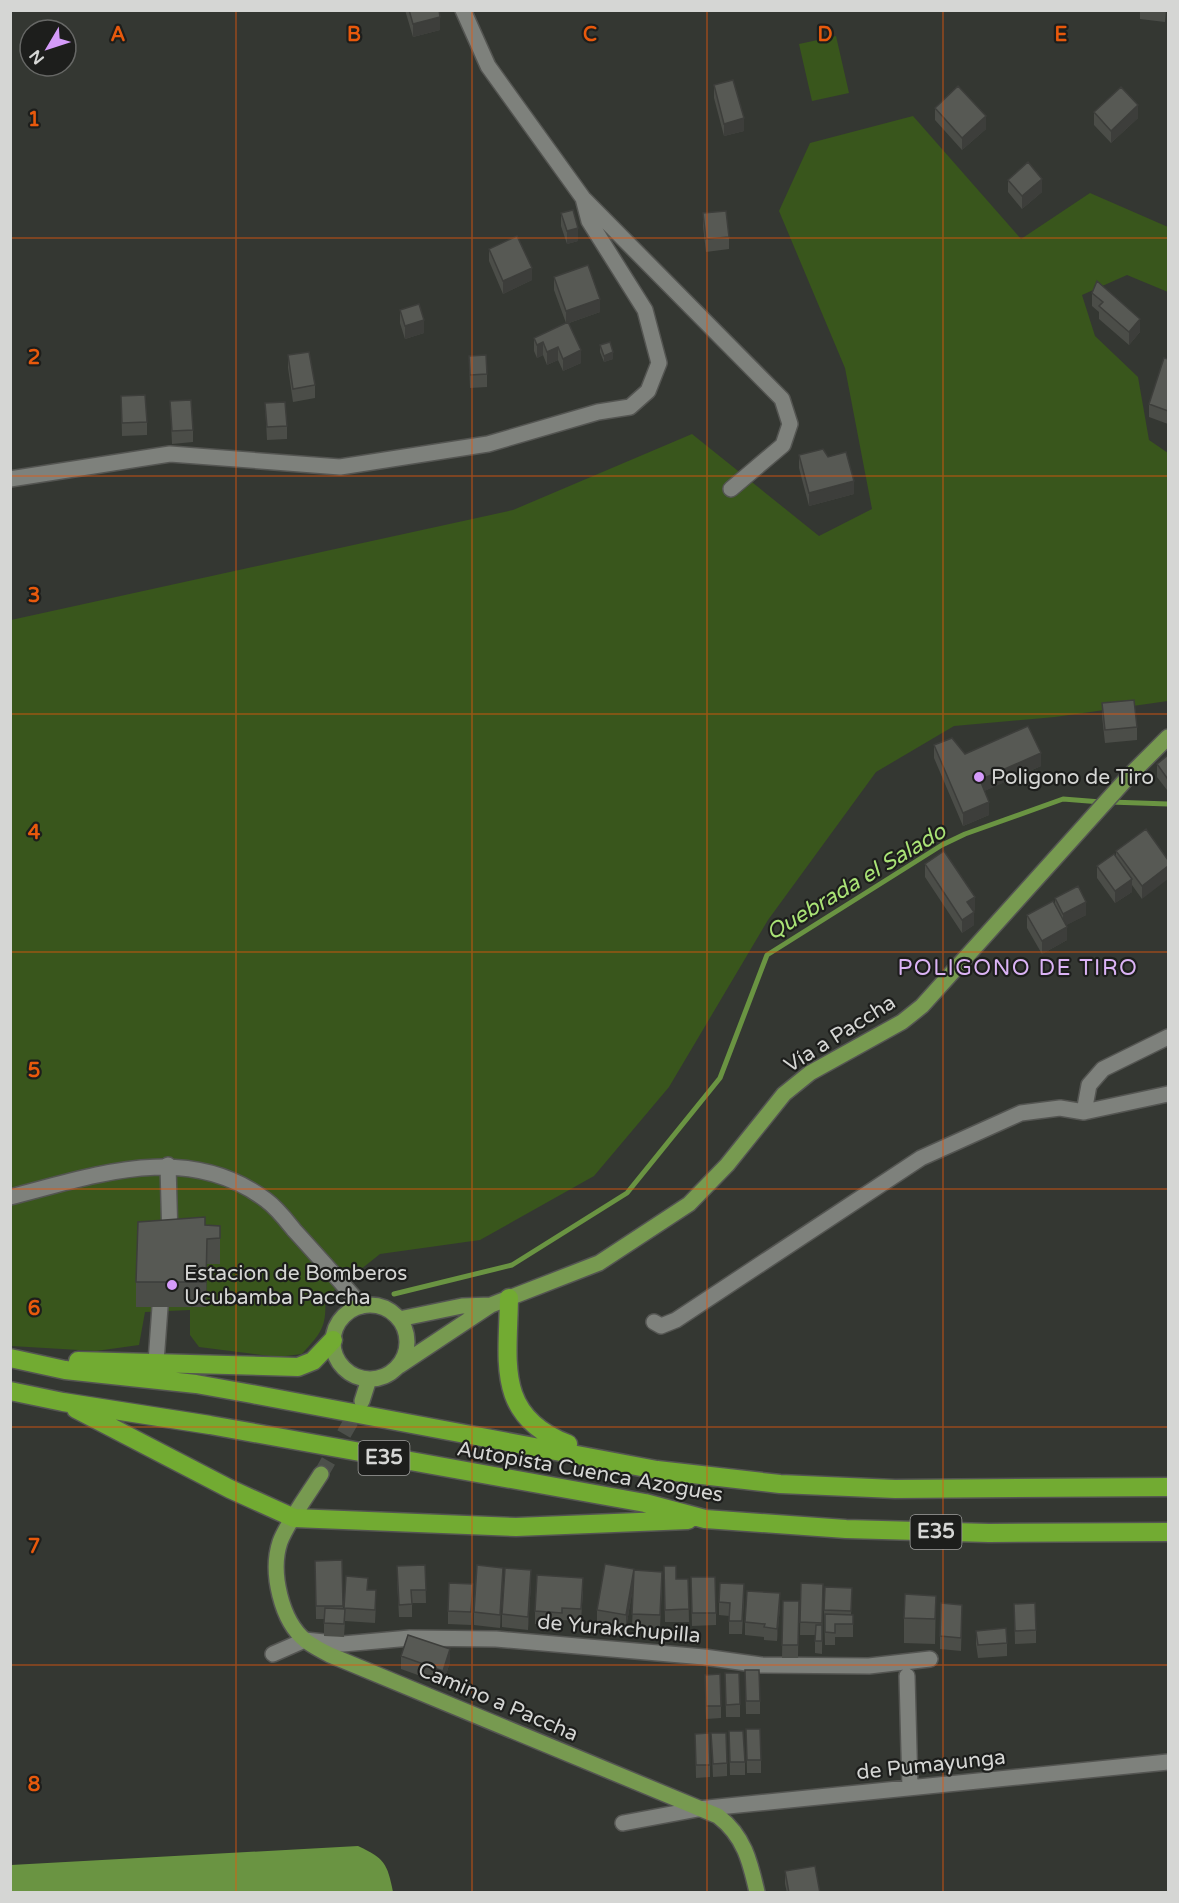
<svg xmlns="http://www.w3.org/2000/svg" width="1179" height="1903" font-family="'Varela Round',sans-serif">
	<rect width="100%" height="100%" fill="#343732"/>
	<path fill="#39561c" d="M836,36L849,93L812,101L799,44Z
		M913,116L1021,239L1090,193L1168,227V292L1127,275L1082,295L1095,336L1138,377L1149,440L1168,453V701L1055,717L954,726L876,772L768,920L669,1087L594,1176L480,1240L380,1254L325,1298C327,1327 321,1333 302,1354L278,1357L199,1347L190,1335V1310L145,1312L139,1345L96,1351L11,1346V620L513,510L692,434L819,536L872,509L845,368L779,211L810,143Z"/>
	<path fill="#6a9442" d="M358,1846C385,1859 387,1863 393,1892H11V1865Z"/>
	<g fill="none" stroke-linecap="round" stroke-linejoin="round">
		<path stroke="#6a9442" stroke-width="5" d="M1110,802L1168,804
			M394,1294L512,1265L627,1193L720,1078L767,955L942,845L965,834L1063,799L1101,802"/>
		<path stroke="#4c4f4a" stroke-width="15" stroke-dasharray="15 8" stroke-linecap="butt" d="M321,1474L361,1404"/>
		<g stroke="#545552" stroke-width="18">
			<path id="minor" d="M463,10L488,66L583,198L782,399L790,424L783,445L731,489
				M10,479L170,454L340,467L488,444L598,412L630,407L648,391L659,363L645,310L589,221L583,198
				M1084,1112L1168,1094
				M168,1165L170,1239
				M10,1197C96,1175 187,1141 266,1200C277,1208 286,1220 294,1230C317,1255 339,1280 362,1306
				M654,1322L661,1326L676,1320L921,1158L1021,1113L1060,1108L1084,1112L1089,1085L1103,1069L1168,1037
				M156,1362L160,1307
				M273,1654L305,1640L343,1644L410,1638L496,1639L704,1657L761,1665L869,1666L930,1659
				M907,1676L910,1788
				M623,1823L698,1809L1168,1762"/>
		</g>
		<g stroke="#545552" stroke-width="18">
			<path id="major" d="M333 1342a37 37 0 1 1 74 0a37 37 0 1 1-74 0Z
				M399,1319L462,1306L491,1305
				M399,1366L491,1305L599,1263L689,1204L727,1165L784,1094L810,1073L902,1022L922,1006L1130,775L1168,737
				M362,1401L369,1379
				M321,1474C309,1493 287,1523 280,1542C270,1572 281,1621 306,1641C313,1646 322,1651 330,1655L718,1816C744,1836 750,1861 757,1892"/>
		</g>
		<g stroke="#545552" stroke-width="21">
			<path id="highway" d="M509,1298C508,1363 495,1416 568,1444
				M10,1358L65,1370L196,1384L252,1394L657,1470L780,1484L895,1489L1168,1487
				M78,1361L298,1367L313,1361L333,1340
				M10,1391L63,1402L210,1425L645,1503L705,1519L846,1529L989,1533L1168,1532
				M76,1409L230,1489L294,1518L516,1527L688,1520"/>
		</g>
		<use href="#minor" stroke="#7e817c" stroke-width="15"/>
		<use href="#major" stroke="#779a50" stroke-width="15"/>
		<use href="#highway" stroke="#72ab32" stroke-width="18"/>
	</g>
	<path fill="#4b4d48" d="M405,10H439L440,30L413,37Z
		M1140,10H1166L1165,22L1140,19Z
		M714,85L744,131L724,136L714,98Z
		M935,108L986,129L962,150L935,120Z
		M1094,112L1138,118L1111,143L1094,125Z
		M1008,180L1042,192L1022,209L1008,192Z
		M561,213L578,241L567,244L561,226Z
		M703,213L729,237V249L706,252L703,226Z
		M489,249L532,280L503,294L489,261Z
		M554,277L600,312L569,323L581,363L563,371L558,360L547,365L543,355L537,358L534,351V338L566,323L554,290Z
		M1092,293L1140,332L1129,345L1099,319V312L1092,306Z
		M400,310L424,333L405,339L400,323Z
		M600,345L613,359L604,362L600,352Z
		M288,355L315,385V398L293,402L288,368Z
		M469,356L487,374V387L470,388Z
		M1168,359V424L1149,417V404Z
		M121,396L147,422V435L122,436Z
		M170,401L193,430V442L172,444Z
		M265,403L287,426V439L267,440Z
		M799,455L828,457L854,494L809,506L799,468Z
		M1102,703L1137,727V740L1105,743L1102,716Z
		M934,745L965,754L1041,766L984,791L989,815L963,826L934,758Z
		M1168,755V789L1167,790L1157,777V764Z
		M1146,829L1142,899L1132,885V892L1115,903L1097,878V866L1116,856V851Z
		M925,864L975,910L973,911L974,925L962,933L925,877Z
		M1055,898L1086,915L1066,925L1067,940L1042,954L1027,928V915L1055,905Z
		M205,1225L220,1226V1264H207L206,1307H136V1282Z
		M342,1560L343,1609H344L368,1590L376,1603L375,1623L345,1621L344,1637L324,1636V1619H316L315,1561Z
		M425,1565L426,1603H412V1617H399L397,1579Z
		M664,1579H688L689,1622H665Z
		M503,1580L500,1628L474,1625V1612Z
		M634,1581L662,1584L660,1628L632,1626L634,1582L626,1628L597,1623V1610Z
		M531,1583L528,1630L502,1627V1614Z
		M801,1583L823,1584L822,1654L815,1653V1635H800Z
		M852,1588L851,1615H853V1637H835V1645H825L824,1610Z
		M691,1590L716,1613V1625L692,1626Z
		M583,1591L581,1621L562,1620V1626L535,1624V1611Z
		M936,1596L935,1644L904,1643V1618Z
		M473,1597L471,1625L448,1624V1611Z
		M744,1597L742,1634H729V1616L719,1615V1602Z
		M783,1601H799L798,1658H782Z
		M1014,1604L1036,1630V1643L1015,1644Z
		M780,1606L777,1641L764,1640V1637L745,1635V1622Z
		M962,1618L961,1651L940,1649V1636Z
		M976,1631L1007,1643V1656L978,1658L976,1644Z
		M401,1656L450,1662L443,1684L401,1669Z
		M745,1670L760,1701V1714H746Z
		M725,1673L740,1704V1717H726Z
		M705,1688L721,1706V1718L706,1719Z
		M746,1729L761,1760V1773H747Z
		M729,1731L745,1762V1775H730Z
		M711,1733L727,1763V1776L713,1777Z
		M695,1734L710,1765V1777L696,1778Z
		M785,1871L820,1893H787L785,1884Z"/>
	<path fill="#3d3e3b" d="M440,17V30L413,37V24Z
		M1138,105V118L1111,143V131Z
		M986,116V129L962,150V138Z
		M744,118V131L724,136V124Z
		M1042,179V192L1022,209V196Z
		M578,228V241L567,244V231Z
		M532,268V280L503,294V281Z
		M600,299V312L566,324V311Z
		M1140,319V332L1129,345V332Z
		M424,320V333L405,339V326Z
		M543,342V355L537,358V345Z
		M558,347V360L547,365V352Z
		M581,350V363L563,371V359Z
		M613,352V359L604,362V356Z
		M854,481V494L809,506V493Z
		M1041,753V766L980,793V780Z
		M1168,777V789L1167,790V778Z
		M989,802V815L963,826V813Z
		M1168,866V879L1142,899V886Z
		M1132,879V892L1115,903V891Z
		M975,897V910L967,915V902Z
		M1086,902V915L1063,927V914Z
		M974,912V925L962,933V920Z
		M1067,927V940L1042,954V941Z
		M207,1239V1264L206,1307V1282Z
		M503,1568V1580L500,1628V1615Z
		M634,1569V1582L626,1628V1615Z
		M531,1570V1583L528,1630V1617Z
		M780,1593V1606L777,1641V1629Z
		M450,1649V1662L443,1684V1671Z"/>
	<path fill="#575954" stroke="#3d3e3b" stroke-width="1.5" d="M409,10H439L440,17L413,24Z
		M733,80L744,118L724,124L714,85Z
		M958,86L986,116L962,138L935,108Z
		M1121,87L1138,105L1111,131L1094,112Z
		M1028,162L1042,179L1022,196L1008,180Z
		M573,210L578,228L567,231L561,213Z
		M726,211L729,237L706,239L703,213Z
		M517,236L532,268L503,281L489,249Z
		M588,265L600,299L566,311L554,277Z
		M1097,281L1140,319L1129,332L1099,306L1103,302L1092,293Z
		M419,304L424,320L405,326L400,310Z
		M568,322L581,350L563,359L558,347L547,352L543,342L537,345L534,338Z
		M610,342L613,352L604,356L600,345Z
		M309,352L315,385L293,389L288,355Z
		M486,355L487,374L470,375L469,356Z
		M1164,358L1168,359V411L1149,404Z
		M145,395L147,422L122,423L121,396Z
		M191,400L193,430L172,431L170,401Z
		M285,402L287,426L267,427L265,403Z
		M823,449L828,457L846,452L854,481L809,493L799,455Z
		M1134,700L1137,727L1105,730L1102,703Z
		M1028,726L1041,753L980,780L989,802L963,813L934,745L952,738L965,754Z
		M1168,755V777L1167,778L1157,764Z
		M1146,829L1168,860V866L1142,886L1116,851Z
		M944,851L975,897L967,902L974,912L962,920L925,864Z
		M1114,854L1132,879L1115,891L1097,866Z
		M1078,886L1086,902L1063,914L1055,898Z
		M1053,901L1067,927L1042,941L1027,915Z
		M205,1217V1225L220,1226V1238L207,1239L206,1282H136L138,1222Z
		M342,1560L343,1606H316L315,1561Z
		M605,1564L634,1569L626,1615L597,1610Z
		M425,1565L426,1590H411L412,1604L399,1605L397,1566Z
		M477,1565L503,1568L500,1615L474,1612Z
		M664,1566H676V1579H688L689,1609L665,1610Z
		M505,1568L531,1570L528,1617L502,1614Z
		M634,1570L662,1572L660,1615L632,1614Z
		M537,1575L583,1578L581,1609L562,1608V1613L535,1611Z
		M346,1576L368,1578L367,1590H376L375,1610L344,1608Z
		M691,1577H715L716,1613H692Z
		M449,1583L473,1584L471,1612L448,1611Z
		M720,1583L744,1584L742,1621H729L730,1603L719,1602Z
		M801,1583L823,1584L822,1623L800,1622Z
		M825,1587L852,1588L851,1611L824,1610Z
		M747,1591L780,1593L777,1629L764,1627L765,1624L745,1622Z
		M905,1594L936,1596L935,1619L904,1618Z
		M783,1601H799L798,1645H782Z
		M941,1603L962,1605L961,1638L940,1636Z
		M1035,1603L1036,1630L1015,1631L1014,1604Z
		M325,1608L345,1609L344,1624L324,1623Z
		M825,1614L853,1615V1624H835V1633L825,1632Z
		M816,1625H822V1641H815Z
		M1006,1628L1007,1643L978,1645L976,1631Z
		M408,1635L450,1649L443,1671L401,1656Z
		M745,1670H759L760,1701H746Z
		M725,1673H739L740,1704L726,1705Z
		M720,1674L721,1706H706L705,1675Z
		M746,1729H760L761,1760H747Z
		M729,1731H743L745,1762H730Z
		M709,1733L710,1765H696L695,1734Z
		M711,1733H726L727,1763L713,1764Z
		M815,1866L820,1893H789L785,1871Z"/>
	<path fill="none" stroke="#e8590c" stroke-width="1.5" stroke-opacity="0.55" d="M236,10V1892M472,10V1892M707,10V1892M943,10V1892M10,238H1168M10,476H1168M10,714H1168M10,952H1168M10,1189H1168M10,1427H1168M10,1665H1168"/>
	<g fill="#d59bfa" stroke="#1d1e1c" stroke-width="2">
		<circle cx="979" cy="777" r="6"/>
		<circle cx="172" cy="1285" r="6"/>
	</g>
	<g text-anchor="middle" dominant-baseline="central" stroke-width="4.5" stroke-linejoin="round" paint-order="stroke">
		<g fill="#1d1e1c" stroke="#9e9f9d" stroke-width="1.5">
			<rect x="358.5" y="1441" width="51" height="34" rx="4.5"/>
			<rect x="910.5" y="1515" width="51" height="34" rx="4.5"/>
		</g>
		<g font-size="20" font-weight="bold" fill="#d5d6d4">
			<text x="384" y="1458">E35</text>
			<text x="936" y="1532">E35</text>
		</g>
		<g font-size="21" fill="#d5d6d4" stroke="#1d1e1c" text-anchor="start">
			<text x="991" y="777">Poligono de Tiro</text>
			<text x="184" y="1273">Estacion de Bomberos<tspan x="184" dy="24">Ucubamba Paccha</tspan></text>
		</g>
		<g font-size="21" fill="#d5d6d4" stroke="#1d1e1c">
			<text transform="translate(840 1034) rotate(-32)">Vía a Paccha</text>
			<text transform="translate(590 1472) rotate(10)">Autopista Cuenca Azogues</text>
			<text transform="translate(619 1629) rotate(5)">de Yurakchupilla</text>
			<text transform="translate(498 1702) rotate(23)">Camino a Paccha</text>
			<text transform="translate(931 1765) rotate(-6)">de Pumayunga</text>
		</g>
		<g font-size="22" font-style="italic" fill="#aae376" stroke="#1d1e1c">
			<text transform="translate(856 882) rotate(-31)">Quebrada el Salado</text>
		</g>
		<g font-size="22" letter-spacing="1.5" fill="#dbb3f5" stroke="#1d1e1c">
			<text x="1018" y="968">POLIGONO DE TIRO</text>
		</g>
	</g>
	<g font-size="20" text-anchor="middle" font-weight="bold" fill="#e8590c" stroke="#1d1e1c" stroke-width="4.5" stroke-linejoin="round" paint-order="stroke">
		<text x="118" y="41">A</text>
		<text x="354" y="41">B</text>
		<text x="590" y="41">C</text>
		<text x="825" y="41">D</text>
		<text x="1061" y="41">E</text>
		<text x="34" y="126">1</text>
		<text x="34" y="364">2</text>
		<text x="34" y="602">3</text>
		<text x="34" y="839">4</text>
		<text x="34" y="1077">5</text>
		<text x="34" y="1315">6</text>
		<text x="34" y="1553">7</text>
		<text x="34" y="1791">8</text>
	</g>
	<rect width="1179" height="1903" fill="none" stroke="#d5d6d4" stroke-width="24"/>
	<g transform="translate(48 48) rotate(231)"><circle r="28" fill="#1d1e1c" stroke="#676866" stroke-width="1.5"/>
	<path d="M0-4.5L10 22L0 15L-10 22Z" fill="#d59bfa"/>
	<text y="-9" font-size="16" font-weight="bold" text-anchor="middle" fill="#d5d6d4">N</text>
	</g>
</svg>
